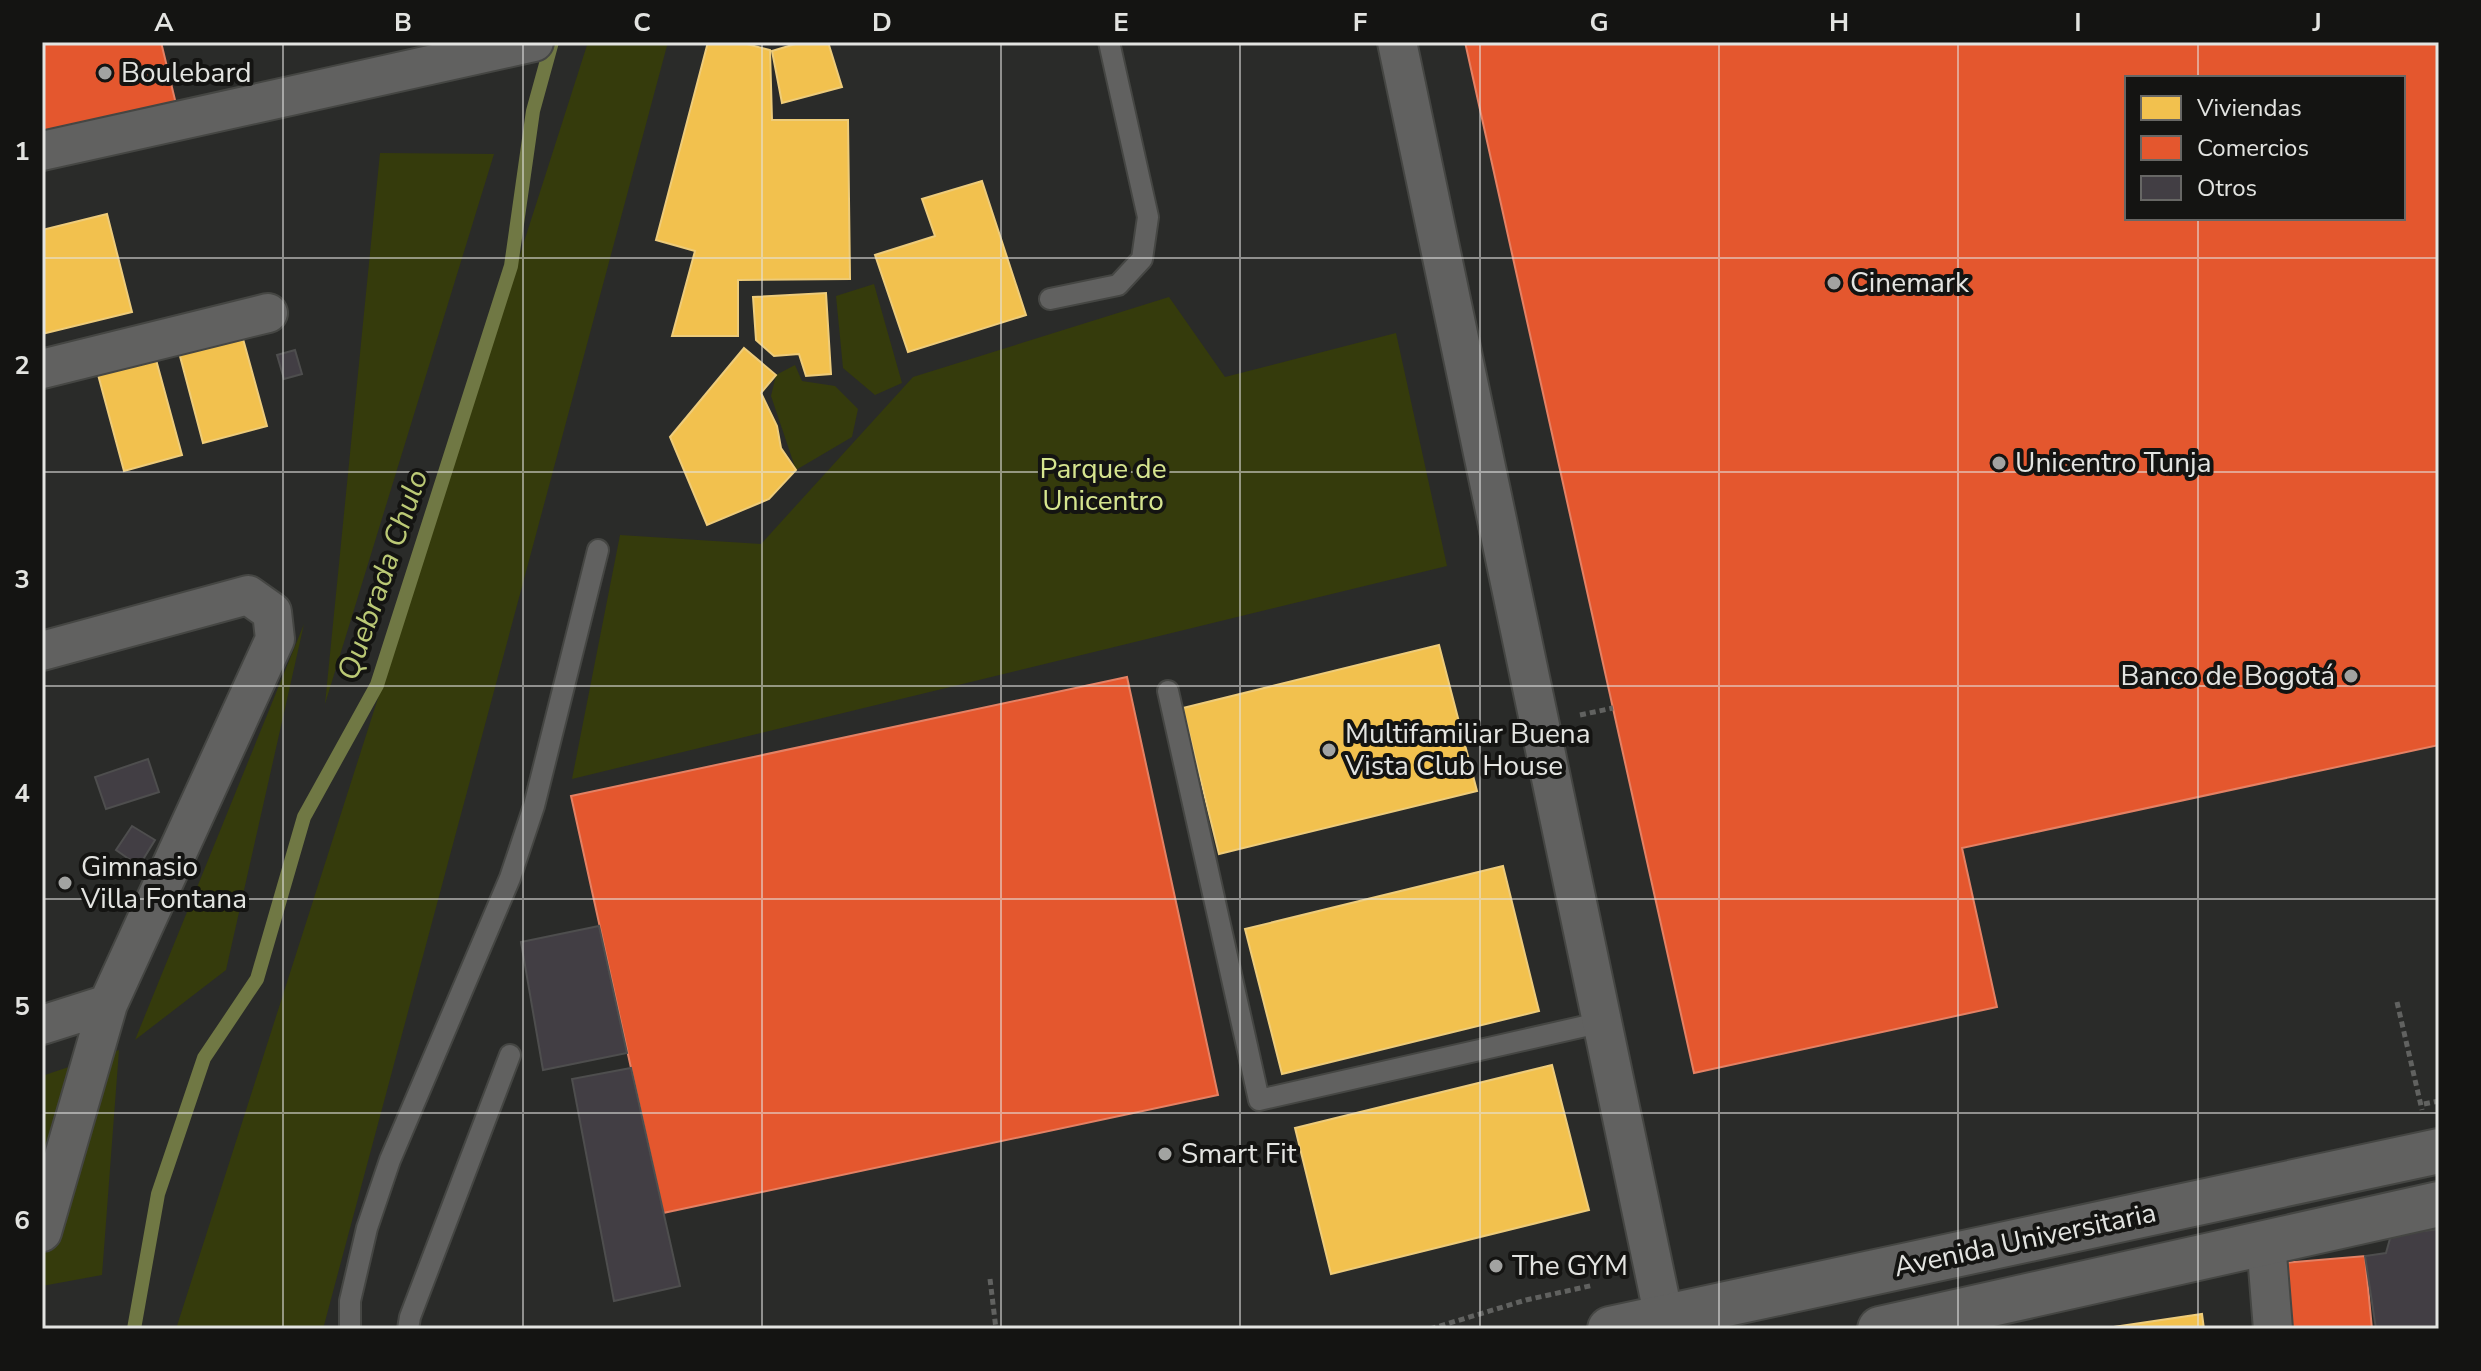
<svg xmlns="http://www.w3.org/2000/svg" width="2481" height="1371" font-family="'Nunito Sans',sans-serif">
	<rect width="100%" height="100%" fill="#2a2b29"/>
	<path fill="#353b0c" d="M588,42H668L323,1329H176Z
		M380,153L494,154L325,704Z
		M874,284L902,383L875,395L843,368L836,296Z
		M1169,297L1225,377L1396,333L1447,566L572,779L620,535L761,544L913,377Z
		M795,365L802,381L835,386L858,409L852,437L796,470L771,396L776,375Z
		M304,624L226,970L135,1040Z
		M119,1050L102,1275L42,1286V1076Z"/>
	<path fill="#f2c14e" stroke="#eecc7a" stroke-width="2" d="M708,42H739L770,50L772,120H848L850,279L738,280V336H672L695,251L656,240Z
		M802,42H828L842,87L782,103L772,51Z
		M982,181L1026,315L908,352L875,255L935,236L922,199Z
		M107,214L132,312L42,334V230Z
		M826,293L831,374L806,376L799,354L774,356L756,340L753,297Z
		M240,328L267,426L203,443L177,345Z
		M744,348L776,375L761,393L777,426L781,448L796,470L769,499L707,525L670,437Z
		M155,356L182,455L124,471L97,371Z
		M1439,645L1477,791L1219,854L1183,708Z
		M1503,866L1539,1011L1282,1074L1245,929Z
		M1552,1065L1589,1210L1331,1274L1295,1128Z
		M2202,1314L2204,1329H2100Z"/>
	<path fill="#e4572e" stroke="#e48164" stroke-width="2" fill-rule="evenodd" d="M42,42H161L176,104L42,135Z
		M1465,42H2439V745L1962,848L1997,1007L1694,1073ZM2127,78H2403V218H2127Z
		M1127,677L1218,1095L663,1213L571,796Z
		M2365,1256L2372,1329H2289L2283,1263Z"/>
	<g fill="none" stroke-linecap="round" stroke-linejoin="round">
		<path stroke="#707844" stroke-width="14" d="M134,1329L158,1194L204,1058L257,979L304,817L377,685L511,266L533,111L552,42"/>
	</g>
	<path fill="#423e44" stroke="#4e4e4e" stroke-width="2" d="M295,350L302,374L284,379L277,355Z
		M148,759L159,792L106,809L95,777Z
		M132,826L155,840L139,866L116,850Z
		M599,926L627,1053L543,1070L521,942Z
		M631,1068L680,1286L614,1301L572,1079Z
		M2439,1229V1329H2376L2365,1256L2386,1253L2391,1235Z"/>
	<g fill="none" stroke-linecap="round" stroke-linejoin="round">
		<g stroke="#454643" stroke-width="24">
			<path id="service" d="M1050,299L1118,285L1142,259L1148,217L1109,42
				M1168,691L1259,1100L1603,1022
				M350,1329V1301L367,1228L390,1160L510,878L534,806L598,550
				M408,1329L410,1317L510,1055"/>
		</g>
		<g stroke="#454643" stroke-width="42">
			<path id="minor" d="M1397,42L1664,1318
				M42,151L534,42
				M42,369L268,313
				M42,651L248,595L272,612L275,639L108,1004L42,1232
				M42,1025L108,1004
				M2266,1242L2273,1329"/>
		</g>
		<g stroke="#454643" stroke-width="48">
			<path id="secondary" d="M1610,1329L2439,1151
				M1880,1329L2439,1204"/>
		</g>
		<path stroke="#616260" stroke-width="5" stroke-dasharray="6 4" stroke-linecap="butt" d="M1580,715L1613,708
			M2397,1002L2422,1110
			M2424,1104L2439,1101
			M990,1279L996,1329
			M1430,1329L1526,1300L1594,1285"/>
		<use href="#service" stroke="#616160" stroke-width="20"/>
		<use href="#minor" stroke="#616160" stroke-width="38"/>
		<use href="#secondary" stroke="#616160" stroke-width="44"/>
	</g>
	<path fill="none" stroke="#e3e4e1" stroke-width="2" stroke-opacity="0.55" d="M283,42V1329M523,42V1329M762,42V1329M1001,42V1329M1240,42V1329M1480,42V1329M1719,42V1329M1958,42V1329M2198,42V78M2198,218V1329M42,258H2439M42,472H2439M42,686H2439M42,899H2439M42,1113H2439"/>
	<g fill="#a2a3a1" stroke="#141412" stroke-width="3">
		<circle cx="105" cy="73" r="8"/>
		<circle cx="1834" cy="283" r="8"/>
		<circle cx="1999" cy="463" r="8"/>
		<circle cx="2351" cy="676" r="8"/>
		<circle cx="1329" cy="750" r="8"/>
		<circle cx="65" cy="883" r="8"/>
		<circle cx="1165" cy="1154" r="8"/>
		<circle cx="1496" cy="1266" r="8"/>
	</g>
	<g text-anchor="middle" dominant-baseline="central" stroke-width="8" stroke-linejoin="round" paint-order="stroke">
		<g font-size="28" fill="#e3e4e1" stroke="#141412" text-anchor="start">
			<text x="121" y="73">Boulebard</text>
			<text x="1850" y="283">Cinemark</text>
			<text x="2015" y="463">Unicentro Tunja</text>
			<text x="2335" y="676" text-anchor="end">Banco de Bogotá</text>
			<text x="1345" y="734">Multifamiliar Buena<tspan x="1345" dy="32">Vista Club House</tspan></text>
			<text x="81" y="867">Gimnasio<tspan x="81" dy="32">Villa Fontana</tspan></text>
			<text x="1181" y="1154">Smart Fit</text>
			<text x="1512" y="1266">The GYM</text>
		</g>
		<g font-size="28" fill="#d6e58f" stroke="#141412">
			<text x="1103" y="469">Parque de<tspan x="1103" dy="32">Unicentro</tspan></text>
		</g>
		<g font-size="28" fill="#e3e4e1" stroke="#141412">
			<text transform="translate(2025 1240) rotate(-12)">Avenida Universitaria</text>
		</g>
		<g font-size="30" font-style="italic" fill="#bbc975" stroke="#141412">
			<text transform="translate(383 575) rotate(-71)">Quebrada Chulo</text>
		</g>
	</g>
	<rect width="2481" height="1371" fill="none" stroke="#141412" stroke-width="88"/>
	<rect x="2125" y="76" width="280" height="144" fill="#141412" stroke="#676765" stroke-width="2"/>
	<rect x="2141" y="96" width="40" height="24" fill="#f2c14e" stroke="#676765" stroke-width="2"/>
	<text x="2197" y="116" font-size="24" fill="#e3e4e1">Viviendas</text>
	<rect x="2141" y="136" width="40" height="24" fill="#e4572e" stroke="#676765" stroke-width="2"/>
	<text x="2197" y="156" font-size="24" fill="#e3e4e1">Comercios</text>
	<rect x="2141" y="176" width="40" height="24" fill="#423e44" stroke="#676765" stroke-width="2"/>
	<text x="2197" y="196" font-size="24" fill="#e3e4e1">Otros</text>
	<rect x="44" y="44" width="2393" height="1283" fill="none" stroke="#e3e4e1" stroke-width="3"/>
	<g font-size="26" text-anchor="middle" font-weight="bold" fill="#e3e4e1">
		<text x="164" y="31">A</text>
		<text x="403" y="31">B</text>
		<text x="642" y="31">C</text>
		<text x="882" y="31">D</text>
		<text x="1121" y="31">E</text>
		<text x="1360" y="31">F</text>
		<text x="1599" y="31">G</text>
		<text x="1839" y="31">H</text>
		<text x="2078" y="31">I</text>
		<text x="2317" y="31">J</text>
		<text x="22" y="160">1</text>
		<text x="22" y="374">2</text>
		<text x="22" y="588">3</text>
		<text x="22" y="802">4</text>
		<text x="22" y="1015">5</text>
		<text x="22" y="1229">6</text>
	</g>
</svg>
